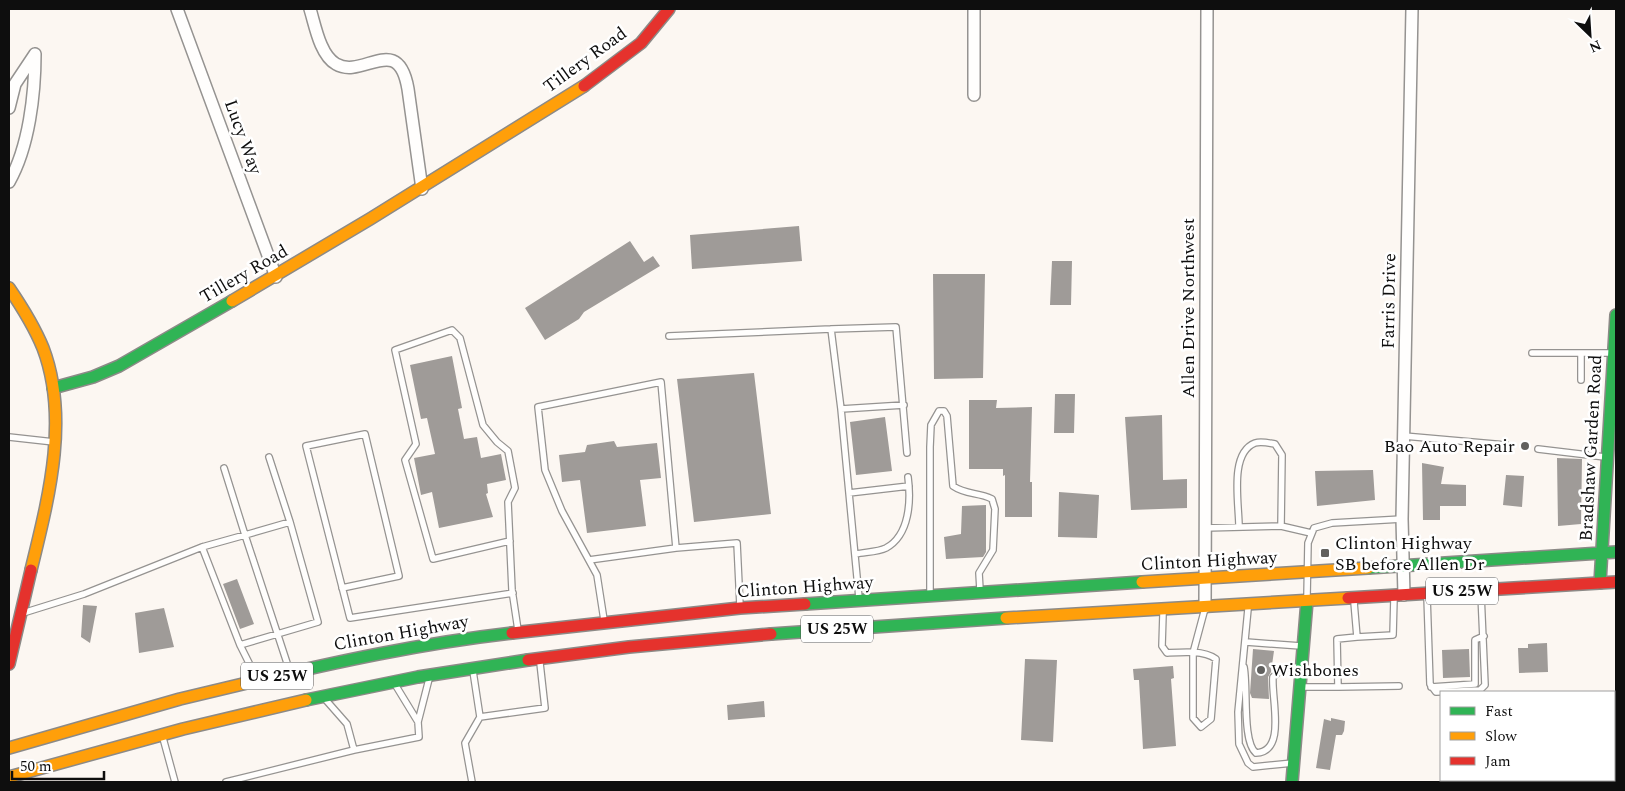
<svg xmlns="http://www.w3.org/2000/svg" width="1625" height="791" font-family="Spectral,serif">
	<rect width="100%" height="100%" fill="#fcf7f2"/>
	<path fill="#9f9b98" d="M799,226L802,261L692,269L690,235Z
		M630,241L644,262L653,256L660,266L584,312L579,319L545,340L525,308Z
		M1052,261H1072L1071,305H1050Z
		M933,274H985L983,378L934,379Z
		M452,356L462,408L458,409L464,439L477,437L481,458L501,454L506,480L487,484L488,493L486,494L493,517L439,528L432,492L421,495L414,458L435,454L427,418L421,419L410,365Z
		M754,373L771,514L694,522L677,379Z
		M1055,394H1075L1074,433H1054Z
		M969,400H997L996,408L1032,407L1030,482H1032V517H1005V475L1003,476V469H969Z
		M1162,415L1163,480L1187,479V508L1131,510L1125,417Z
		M885,417L892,471L856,475L850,422Z
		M614,441L617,447L657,443L661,478L640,480L646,526L587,533L580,480L562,482L559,455L585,452L587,445Z
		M1557,458L1582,459L1581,524L1558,526Z
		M1422,463L1444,467L1441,484L1466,485V506H1440V520H1423Z
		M1373,470L1375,500L1317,506L1315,471Z
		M1506,475L1524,476L1522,507L1503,505Z
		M1059,492L1099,495L1097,538L1058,537Z
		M986,505V552L983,557L946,559L944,537L961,534L962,506Z
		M237,579L254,624L240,629L223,584Z
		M83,605L97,606L90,643L81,637Z
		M164,608L174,647L139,653L135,613Z
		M1547,643L1548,672L1519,673L1518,648H1528V644Z
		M1253,649L1274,651L1271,672L1268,677L1269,699L1252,698L1250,693Z
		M1469,649L1470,677L1443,678L1442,650Z
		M1025,659L1057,660L1053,742L1021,740Z
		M1173,666L1174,678L1171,679L1176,746L1143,749L1139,680H1134L1133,669Z
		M764,701L765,717L728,720L727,705Z
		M1331,718L1345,721L1344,731L1342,735H1336L1330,770L1316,768L1324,719L1331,721Z"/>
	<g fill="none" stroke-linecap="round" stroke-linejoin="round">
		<g stroke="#959391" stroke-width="8">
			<path id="lane" d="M669,336L831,329
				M1532,353H1612
				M1581,353V380
				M841,409L831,329L896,327L907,453
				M1404,436L1506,445
				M9,437L54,442
				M1538,449L1605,457
				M269,457L290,522
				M224,468L245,535L290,522L318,622L240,645
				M849,493L909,486
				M1239,527C1239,503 1229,453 1255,443C1261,441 1269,443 1275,444L1282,455L1281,526
				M1204,528L1281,526L1311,533
				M510,541L433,559L405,460L416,444L395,350L452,330L460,338L483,425L497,442L508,451L515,488L508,502L512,590L518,630
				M856,554C865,552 878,552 886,548C910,535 911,500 908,477
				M589,560L676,548
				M342,588L399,576L365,434L306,446L350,618L513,593
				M930,591V447L931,425L939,411H944L947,416L953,486C966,495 978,492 992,499L995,509L993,550L979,573L980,590
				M1427,596L1430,684L1436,692L1480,690L1485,685L1481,594
				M1307,597L1308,543L1314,528L1332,523L1402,519
				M859,598L841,409L904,405
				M1354,602L1357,637L1393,635L1394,598
				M1248,609L1238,712L1239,744L1248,763L1253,767L1293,763
				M23,613L84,594L202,547
				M1163,614L1162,646L1167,653C1182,652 1203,650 1216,659L1211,719L1201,727L1193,718V653L1204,612
				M604,620L597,575L562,511L545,470L538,407L661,382L676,548L737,543L740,606
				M1246,642L1301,646
				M1244,667C1248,687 1242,742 1256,753C1287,752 1271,698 1273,677L1283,668L1299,667
				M473,671L480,717L545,708L540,663
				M256,677L240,645L202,547L245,535L289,669
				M396,686L418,722
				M1302,687H1338L1337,639L1357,637
				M1338,687L1399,686
				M1431,687L1475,684V640L1484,636
				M325,699L347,724L354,750
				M1614,726L1616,710
				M163,738L175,782
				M1614,751H1616
				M226,782L354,750L419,737L418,722L429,679
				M472,782L465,743L480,717
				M1604,782L1605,780"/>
		</g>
		<g stroke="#959391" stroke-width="14">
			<path id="street" d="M177,9L276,277
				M310,9C315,25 320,55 336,64C363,80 398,31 408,89L422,189
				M974,9V95
				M9,108L15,84L35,54
				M9,182C29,147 35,94 35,54
				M1404,595L1402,519L1412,9
				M1205,607L1207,9"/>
		</g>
		<g stroke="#8c8a87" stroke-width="14">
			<path id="fast" d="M53,388L93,377L119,366L232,301
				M1368,568L1616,552
				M1600,583L1616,315
				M805,604L1142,582
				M771,634L1006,618
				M247,683C335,662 423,643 512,633
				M306,700L418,677L528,660
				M1292,782L1307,601"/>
		</g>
		<g stroke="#8c8a87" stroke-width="14">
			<path id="slow" d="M9,288C22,307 34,326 43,348C70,419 48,500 31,570
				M232,301L370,219L584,86
				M1142,582L1368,568
				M1006,618L1348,598
				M9,748L180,699L247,683
				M9,777L183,729L306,700"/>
		</g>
		<g stroke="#8c8a87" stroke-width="14">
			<path id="jam" d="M584,86L641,43L669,9
				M1348,598L1616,582
				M512,633L740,608L805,604
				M528,660L629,647L771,634
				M9,664L31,570"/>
		</g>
		<use href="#lane" stroke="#fffefd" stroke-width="5.5"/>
		<use href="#street" stroke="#fffefd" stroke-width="11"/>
		<use href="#fast" stroke="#30b455" stroke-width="11"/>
		<use href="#slow" stroke="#ff9f0a" stroke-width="11"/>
		<use href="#jam" stroke="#e5322d" stroke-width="11"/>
	</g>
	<g fill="#61605e" stroke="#fff" stroke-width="2">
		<circle cx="1525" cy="446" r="5"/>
		<rect x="1320" y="548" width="10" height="10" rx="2.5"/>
		<circle cx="1261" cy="670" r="5"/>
	</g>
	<g text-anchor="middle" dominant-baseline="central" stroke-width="5" stroke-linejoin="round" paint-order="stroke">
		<g fill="#fff" stroke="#565656" stroke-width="1">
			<rect x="1426" y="577.5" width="72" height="27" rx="4"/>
			<rect x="801" y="615.5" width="72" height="27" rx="4"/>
			<rect x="241" y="662.5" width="72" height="27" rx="4"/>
		</g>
		<g font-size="16" font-weight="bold" fill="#0e0e0e">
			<text x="1462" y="591">US 25W</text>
			<text x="837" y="629">US 25W</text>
			<text x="277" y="676">US 25W</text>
		</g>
		<g font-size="18" fill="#0e0e0e" stroke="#fff">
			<text transform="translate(585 60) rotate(-36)">Tillery Road</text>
			<text transform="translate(243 137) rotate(70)">Lucy Way</text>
			<text transform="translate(244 274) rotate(-30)">Tillery Road</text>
			<text transform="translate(1389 301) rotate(-89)">Farris Drive</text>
			<text transform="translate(1188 308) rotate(-90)">Allen Drive Northwest</text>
			<text transform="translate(1591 448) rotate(-87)">Bradshaw Garden Road</text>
			<text transform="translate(1209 561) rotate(-3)">Clinton Highway</text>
			<text transform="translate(805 587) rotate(-4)">Clinton Highway</text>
			<text transform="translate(401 633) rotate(-10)">Clinton Highway</text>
		</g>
		<g font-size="18" fill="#0e0e0e" stroke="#fff" text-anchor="start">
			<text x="1515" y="446" text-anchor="end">Bao Auto Repair</text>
			<text x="1335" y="543">Clinton Highway<tspan x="1335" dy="21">SB before Allen Dr</tspan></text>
			<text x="1271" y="670">Wishbones</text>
		</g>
	</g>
	<rect width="1625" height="791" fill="none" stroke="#0e0e0e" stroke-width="20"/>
	<rect x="1440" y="691" width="175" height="90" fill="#ffffff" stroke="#9f9f9f"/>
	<rect x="1450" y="707" width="25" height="8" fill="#30b455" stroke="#9f9f9f"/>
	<text x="1485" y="716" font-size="15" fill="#0e0e0e">Fast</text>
	<rect x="1450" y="732" width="25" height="8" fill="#ff9f0a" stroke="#9f9f9f"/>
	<text x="1485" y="741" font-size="15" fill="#0e0e0e">Slow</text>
	<rect x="1450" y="757" width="25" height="8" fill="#e5322d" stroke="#9f9f9f"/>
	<text x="1485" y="766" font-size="15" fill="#0e0e0e">Jam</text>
	<g transform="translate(1590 35) rotate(155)" stroke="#ffffff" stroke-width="4" paint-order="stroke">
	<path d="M0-4L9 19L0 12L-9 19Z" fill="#0e0e0e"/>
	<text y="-8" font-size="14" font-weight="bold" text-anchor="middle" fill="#0e0e0e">N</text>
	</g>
	<path d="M12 771v8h92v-8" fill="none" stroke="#0e0e0e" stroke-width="2.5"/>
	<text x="20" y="771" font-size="15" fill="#0e0e0e" stroke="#ffffff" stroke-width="4" paint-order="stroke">50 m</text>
</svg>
